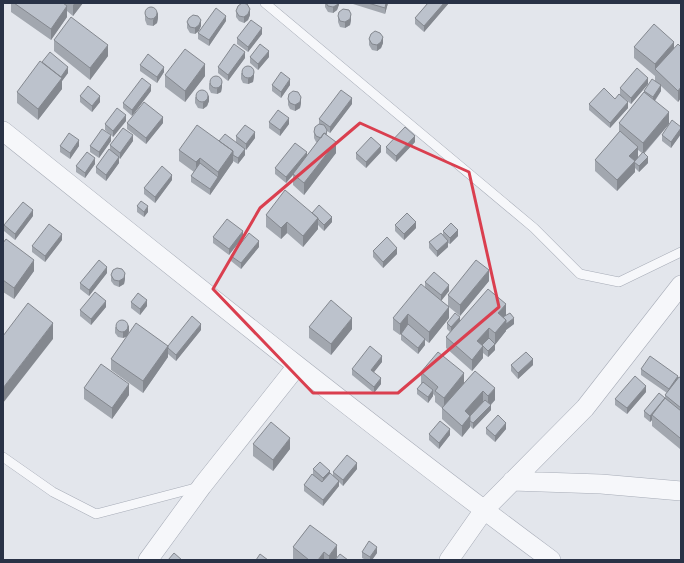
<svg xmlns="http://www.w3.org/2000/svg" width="684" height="563" font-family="Roboto,sans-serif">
	<rect width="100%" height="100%" fill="#e3e6ec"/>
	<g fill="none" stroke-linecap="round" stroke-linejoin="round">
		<g stroke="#a7acb7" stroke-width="10">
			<path id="service" d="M265,3L534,228L580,274L619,282L681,252
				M3,457L53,492L96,514L199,487"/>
		</g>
		<g stroke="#a7acb7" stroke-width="20">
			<path id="minor" d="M3,131C184,276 365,422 551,560
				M512,481L601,484L681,491
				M148,560L202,486L297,366
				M449,560L484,510L585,408L681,285"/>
		</g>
		<use href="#service" stroke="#f6f7fa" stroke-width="9"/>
		<use href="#minor" stroke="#f6f7fa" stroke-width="19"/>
	</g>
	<path fill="#a2a7af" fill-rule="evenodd" d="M11,3H83L73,16L67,11V17L51,40L11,12Z
		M325,3H339L337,10L333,13L328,12L325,7Z
		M353,3H388L385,14L353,4Z
		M428,3H449L424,32L415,24V18Z
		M236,11L250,15L248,20L244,23L239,21L236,17Z
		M145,14L158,18L157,23L153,26L147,25L145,20Z
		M338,16L351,20L350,25L345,28L340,27L338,22Z
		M226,21L209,46L198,39V33Z
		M187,22L201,26L195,34L190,33L187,28Z
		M262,34L248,52L237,44V38Z
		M369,39L383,43L381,48L377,51L372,50L369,45Z
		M54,40L108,56L90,80L54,51Z
		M634,47L674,50L681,47V98L678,102L661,86V91L655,101L669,124L644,154L648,163L639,172L635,168V172L617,191L595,171V160L619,132V123L644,92V91L655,81V75V76L634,58ZM638,150L642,153L638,158Z
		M250,57H269L258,70L250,63Z
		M245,58L228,81L218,73V67Z
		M42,62L68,73L62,81V89L38,120L17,103V92L42,63Z
		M140,65L164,72L157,83L140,71Z
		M241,73L254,76L253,82L248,84L243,83L241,79Z
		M165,75L205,76L185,102L165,87Z
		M209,83L222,87L221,92L217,94L211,93L209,89Z
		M648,84L631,104L624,98L628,108L610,128L589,110V104L615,99L620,94V88Z
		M272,85H290L281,98L272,91Z
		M151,91L132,116L123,108V103Z
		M80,96L100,102L92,112L80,102Z
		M195,97L209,101L207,106L203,109L198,108L195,103Z
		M288,99L301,103L300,108L295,111L290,109L288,105Z
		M352,104L330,133L327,131V135L336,153L304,195L293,185V175L286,183L275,174V168L307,156L317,142H316L314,138V132L319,125V119Z
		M126,121L113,137L111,135V141L99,158L90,152V146L111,135L105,130V124Z
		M269,122L289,124L280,136L269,128Z
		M127,123H163L146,144L127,129Z
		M681,127V134L671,148L662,141V135Z
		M236,136L255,138L246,150L245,149V155L238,164L233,161V162L210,195L191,182V176L194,172L179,161V150L219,141L236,142Z
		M133,141L120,159L119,158V163L106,181L96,173V167L110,151V145Z
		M415,142L396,162L386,153V147Z
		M60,146H79L70,159L60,152Z
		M381,152L366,168L356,159V153Z
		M95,164L85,178L76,172V166Z
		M172,180L155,203L144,194V188Z
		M137,206L148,212L144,217L137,212Z
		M312,213L332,222L324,231L318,225V229L303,247L287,233L281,239L266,227V215Z
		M33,216L15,240L4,231V225Z
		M395,225L416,228L404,240L395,231Z
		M443,231L458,236L450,244L448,243V247L437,257L429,248V242L443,234Z
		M213,237H243L229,255L213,243Z
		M62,240L45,262L32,252V246Z
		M3,243L34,271L14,299L3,292Z
		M259,247L241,269L231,261V256Z
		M373,251L397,254L383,268L373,257Z
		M107,273L89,296L80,289V283Z
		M111,275L125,279L124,284L119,287L114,285L111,281Z
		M489,281L460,316L449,307V318L429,343L425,340V345L418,354L401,340V334L402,332L400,335L393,330V318L425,288V282L449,291L441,301L448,306V295Z
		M131,302L147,306L140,315L131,308Z
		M106,307L91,325L80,316V310Z
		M506,315L514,324L506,330V331L495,344V350L488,357L483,353V358L472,371L446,348V337L450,332L447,329V323Z
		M115,327L129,331L128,335L168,346L201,330L176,361L168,354V357L143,393L111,370V359L127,336L123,338L118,337L115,333Z
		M309,327L352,329L331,355L309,338Z
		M382,362L373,372L381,384L374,393L352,375V369Z
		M511,365H533L518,379L511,371Z
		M641,369L678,378H681V448L680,449L652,426V420L650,422L644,417V411L665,399V395L667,393L641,375Z
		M475,371L495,400L491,405V410L473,429L470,426V427L462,437L442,419V408L435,402V396L433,394V396L428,403L417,394V389L421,384V372L464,383Z
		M84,388L129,395L112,419L84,399Z
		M646,392L627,414L615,405V399Z
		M486,428L506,429L495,442L486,434Z
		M429,434L450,435L439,449L429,440Z
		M253,444L290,449L273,471L253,456Z
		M680,455L681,456V462L680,461Z
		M313,469L330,474L333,476V472L357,469L343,486L339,482V486L323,506L304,491V485L313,475Z
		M310,525L337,557L335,560H295L293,559V547Z
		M362,552L377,553L372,560H366L362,558Z"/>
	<path fill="#84888f" d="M75,3H83L73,16V5Z
		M338,3H339V5L337,10L333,13V7Z
		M386,3H388L385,14V8Z
		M444,3H449L424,32V26Z
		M67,6V17L51,40V29Z
		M250,9V15L248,20L244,23V17Z
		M158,12V18L157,23L153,26V20Z
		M351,14V20L350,25L345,28V22Z
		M226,16V21L209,46V40Z
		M201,20V26L199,31L195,34V28Z
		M262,28V34L248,52V47Z
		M383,37V43L381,48L377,51V45Z
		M674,42V53L655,69V76V64Z
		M108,45V56L90,80V68Z
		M269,51V57L258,70V64Z
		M245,52V58L228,81V75Z
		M205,64V76L185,102V91Z
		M68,67V73L62,81V89L38,120V109Z
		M164,67V72L157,83V77Z
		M254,71V76L253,82L248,84V79Z
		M648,78V84L631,104V98Z
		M290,79V85L281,98V92Z
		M222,81V87L221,92L217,94V89Z
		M151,85V91L132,116V110Z
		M661,85V91L653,103V97Z
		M681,87V98L678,102V91Z
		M209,95V101L207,106L203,109V103Z
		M100,96V102L92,112V106Z
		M301,97V103L300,108L295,111V105Z
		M352,98V104L330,133V127Z
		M628,102V108L610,128V123Z
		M669,112V124L643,154V143Z
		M126,115V121L113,137V131Z
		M163,117V123L146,144V138Z
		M289,118V124L280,136V130Z
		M681,128V134L671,148V142Z
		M255,132V138L246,150V144Z
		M111,135V141L99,158V152Z
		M133,135V141L120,159V153Z
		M415,136V142L396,162V156Z
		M79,140V146L70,159V153Z
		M336,142V153L304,195V183Z
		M381,146V152L366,168V162Z
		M638,147V158L635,162V172L617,191V180L629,156Z
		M245,149V155L238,164V158Z
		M233,151V162L210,195V189L218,177V172Z
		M307,152V158L286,183V177Z
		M119,157V163L106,181V175Z
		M648,157V163L639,172V166Z
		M95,158V164L85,178V173Z
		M200,158V169L196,174V162Z
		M172,175V180L155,203V197Z
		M148,206V212L144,217V212Z
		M33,210V216L15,240V234Z
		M332,217V222L324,231V225Z
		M318,218V229L303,247V236Z
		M287,222V233L281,239V228Z
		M416,222V228L404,240V234Z
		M458,230V236L450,244V238Z
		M243,231V237L229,255V249Z
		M62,234V240L45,262V256Z
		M259,241V247L241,269V263Z
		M448,241V247L437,257V251Z
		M397,248V254L383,268V262Z
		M34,260V271L14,299V288Z
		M107,267V273L89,296V290Z
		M489,270V281L460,316V305Z
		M125,273V279L124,284L119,287V281Z
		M449,285V291L441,301V295Z
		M147,300V306L140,315V309Z
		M106,301V307L91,325V319Z
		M506,304V315L503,319L498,313Z
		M449,307V318L429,343V332Z
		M408,314V325L400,335V324Z
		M460,317V323L451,333V327Z
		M352,318V329L331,355V344Z
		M514,318V324L506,330V324Z
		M506,320V331L495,345V333Z
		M53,323V339L3,403V388Z
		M201,324V330L176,361V355Z
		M129,325V331L128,336L123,338V332Z
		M489,328V339L477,352V341Z
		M425,339V345L418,354V348Z
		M495,344V350L488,357V351Z
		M168,346V357L143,393V381Z
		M483,346V358L472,371V360Z
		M382,356V362L371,376V370Z
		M533,359V365L518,379V373Z
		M464,373V385L444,410V398Z
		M678,376V381L669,395V389Z
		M381,378V384L374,393V387Z
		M129,384V395L112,419V408Z
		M646,386V392L627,414V408Z
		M495,388V400L488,407V396Z
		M433,390V396L428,403V397Z
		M483,391V402L470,417V427L462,437V426L465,411Z
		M665,398L652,415V420L650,422V416Z
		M491,405V410L473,429V423Z
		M506,423V429L495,442V436Z
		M450,429V435L439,449V443Z
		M681,437V448L680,449V438Z
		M290,438V449L273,471V460Z
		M357,463V469L343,486V480Z
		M330,471V477L323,484V478Z
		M339,481V486L323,506V500Z
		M337,545V557L335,560H329V556Z
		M377,547V553L372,560H370V557Z
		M324,552V560H318Z"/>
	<path fill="#bcc2cc" stroke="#84888f" d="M14,3H63L67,6L51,29Z
		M242,3L247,4L250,9L248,14L244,17L239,16L236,11L238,6Z
		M326,3H338L337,5L333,7L328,6Z
		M368,3H386L385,8Z
		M428,3H444L424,26L415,18Z
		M145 13a6 6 0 1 1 12 0a6 6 0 1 1-12 0Z
		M216,8L226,16L209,40L198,33Z
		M343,9L349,10L351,14L350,19L345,22L340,21L338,16L339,12Z
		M193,15L198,16L201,20L199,25L195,28L190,27L187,22L189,18Z
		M71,17L108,45L90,68L54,40Z
		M251,20L262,28L248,47L237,38Z
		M654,24L674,42L655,64L634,47Z
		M375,31L380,33L383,37L381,42L377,45L372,44L369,39L371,34Z
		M234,44L245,52L228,75L218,67Z
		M260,44L269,51L258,64L250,57Z
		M678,44L681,47V87L678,91L655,69Z
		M185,49L205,64L185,91L165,75Z
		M50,52L68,67L61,77L42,62Z
		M148,54L164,67L157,77L140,65Z
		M40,61L62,78L38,109L17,92Z
		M242 72a6 6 0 1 1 12 0a6 6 0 1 1-12 0Z
		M637,68L648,78L631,98L620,88Z
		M281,72L290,79L281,92L272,85Z
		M210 82a6 6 0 1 1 12 0a6 6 0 1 1-12 0Z
		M142,78L151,85L132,110L123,103Z
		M652,79L661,85L653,97L644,91Z
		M88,86L100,96L92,106L80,96Z
		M604,88L615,99L619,94L628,102L610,123L589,104Z
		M196 96a6 6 0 1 1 12 0a6 6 0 1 1-12 0Z
		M341,90L352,98L330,127L319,119Z
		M293,91L298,92L301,97L300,102L295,105L290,103L288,99L289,94Z
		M644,92L669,112L643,143L619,123Z
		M144,102L163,117L146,138L127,123Z
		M117,108L126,115L113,131L105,124Z
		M278,110L289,118L280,130L269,122Z
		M672,120L681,127V128L671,142L662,135Z
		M319,124L324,125L327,130L326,134L324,133L321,138L316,136L314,132L315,127Z
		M197,125L233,151L218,172L200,158L196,162L179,150Z
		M245,125L255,132L246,144L236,136Z
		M405,127L415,136L396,156L386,147Z
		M123,128L133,135L120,153L110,145Z
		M102,129L111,135L99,152L90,146Z
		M620,131L638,147L629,156L635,161L617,180L595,160Z
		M69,133L79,140L70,153L60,146Z
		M324,133L336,142L304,183L293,174Z
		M225,134L245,149L238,158L233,155V151L219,141Z
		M371,137L381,146L366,162L356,153Z
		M295,143L307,152L286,177L275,168Z
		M109,149L119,157L106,175L96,167Z
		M87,152L95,158L85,173L76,166Z
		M643,152L648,157L639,166L634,162Z
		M200,163L218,177L210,189L191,176Z
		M162,166L172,175L155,197L144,188Z
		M285,190L318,218L303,236L287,222L281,228L266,215Z
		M141,201L148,206L144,212L137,206Z
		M23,202L33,210L15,234L4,225Z
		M319,205L332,217L324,225L318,219V218L312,213Z
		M407,213L416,222L404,234L395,225Z
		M227,219L243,231L229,249L213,237Z
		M451,223L458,230L450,238L443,231Z
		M49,224L62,234L45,256L32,246Z
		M249,233L259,241L241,263L231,256Z
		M441,233L448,241L437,251L429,242Z
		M387,237L397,248L383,262L373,251Z
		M6,239L34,260L14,288L3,280V243Z
		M99,260L107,267L89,290L80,283Z
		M476,260L489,270L460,305L448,295Z
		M117,268L122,269L125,273L124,278L119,281L114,280L111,275L113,270Z
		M434,272L449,285L441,295L425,282Z
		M421,284L449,307L429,332L408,314L400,324L393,318Z
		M488,289L506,304L498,313L506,320L495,333L489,328L477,341L483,346L472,360L446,337Z
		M95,292L106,301L91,319L80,310Z
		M138,293L147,300L140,309L131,302Z
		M331,300L352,318L331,344L309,327Z
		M28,303L53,323L3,388V336Z
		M455,313L460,317L451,327L447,323Z
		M510,313L514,318L506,324V320L503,317Z
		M192,316L201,324L176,355L168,348V346Z
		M116 326a6 6 0 1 1 12 0a6 6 0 1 1-12 0Z
		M136,323L168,346L143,381L111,359Z
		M408,324L425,339L418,348L401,334Z
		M489,338L495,344L488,351L482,345Z
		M370,346L382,356L371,370L381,378L374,387L352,369Z
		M438,352L464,373L444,398L435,391L438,387L421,372Z
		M526,352L533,359L518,373L511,365Z
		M650,356L678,376L669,389L641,369Z
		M101,364L129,384L112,408L84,388Z
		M475,371L495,388L488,396L483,391L465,411L470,416L462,426L442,408Z
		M635,376L646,386L627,408L615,399Z
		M679,377L681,378V408L665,395Z
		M423,382L433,390L428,397L417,389Z
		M659,393L665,398L650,416L644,411Z
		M665,398L681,411V437L680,438L652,415Z
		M485,400L491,405L473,423L470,421V416Z
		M498,415L506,423L495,436L486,428Z
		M440,421L450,429L439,443L429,434Z
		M271,422L290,438L273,460L253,444Z
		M347,455L357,463L343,480L333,472Z
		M320,462L330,471L323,478L313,469Z
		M330,473L339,481L323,500L304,485L312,474L322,482Z
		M310,525L337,545L329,556L324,552L318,560H309L293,547Z
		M369,541L377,547L370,557L362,552Z
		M174,553L182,560H168Z
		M260,554L268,560H256Z
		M340,554L348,560H335Z"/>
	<path fill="none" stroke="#da3f4f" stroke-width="3" stroke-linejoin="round" d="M360,123L469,172L499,307L398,393H313L213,289L260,208Z"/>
	<rect width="684" height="563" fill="none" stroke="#293246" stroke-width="8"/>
</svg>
